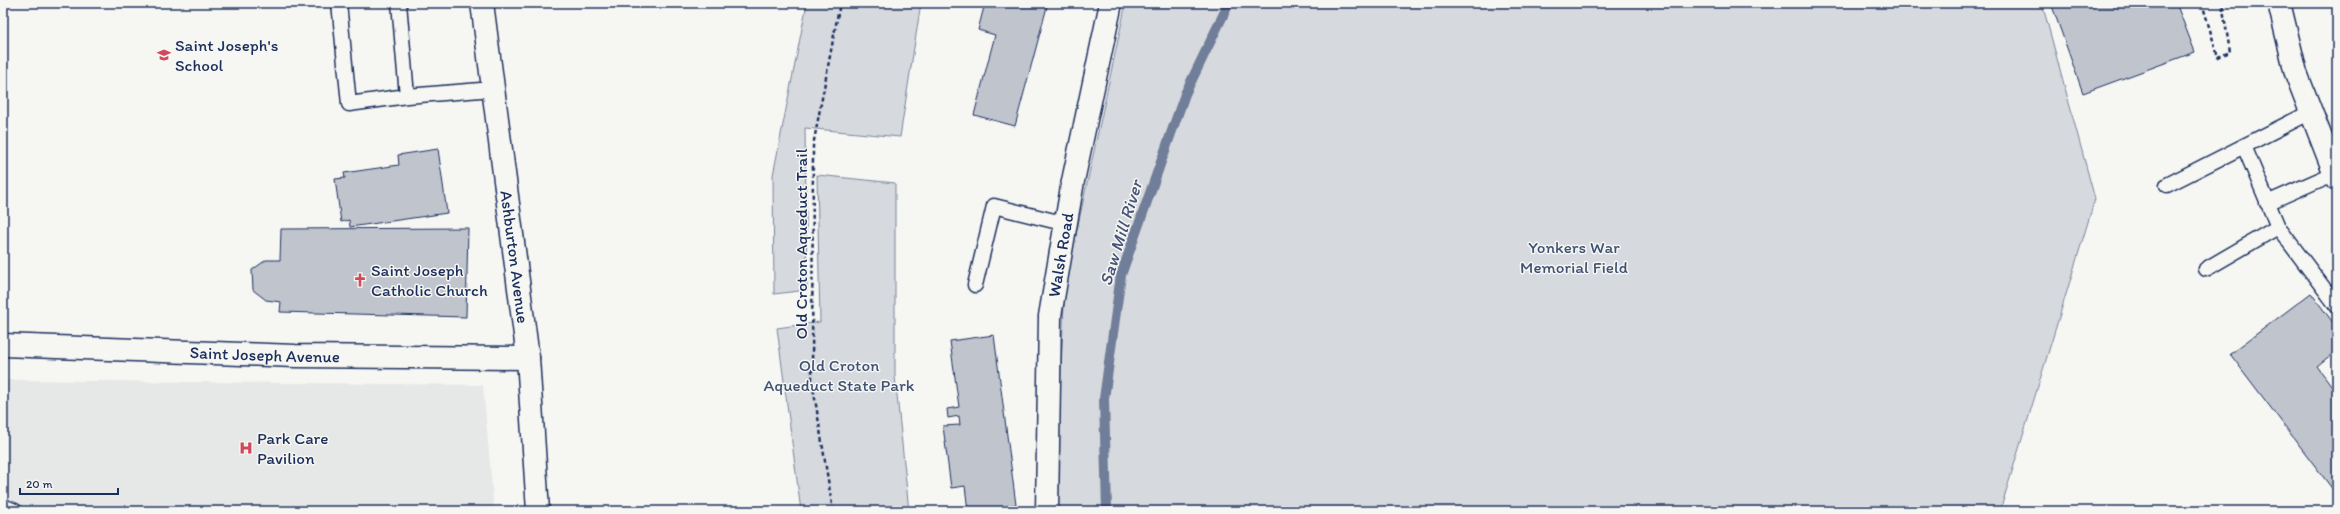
<svg xmlns="http://www.w3.org/2000/svg" width="2340" height="514" font-family="Itim,sans-serif">
	<rect width="100%" height="100%" fill="#f6f6f2"/>
	<filter id="ink" filterUnits="userSpaceOnUse"><feTurbulence type="fractalNoise" baseFrequency=".025" numOctaves="2"/><feDisplacementMap in="SourceGraphic" scale="8" xChannelSelector="R" yChannelSelector="G"/><feConvolveMatrix kernelMatrix="1 2 1 2 8 2 1 2 1" color-interpolation-filters="sRGB"/></filter>
	<g filter="url(#ink)">
		<path fill="#e6e7e7" d="M3,380L483,385L494,511H3Z"/>
		<path fill="#d6d9dd" stroke="#78849e" d="M807,3H921L900,137L805,128L807,290L774,294L773,175Z
			M1126,3H2042L2095,199L2000,511H1054L1065,285Z
			M817,175L895,183V376L909,511H801L777,328L820,322Z"/>
		<g fill="none" stroke-linecap="round" stroke-linejoin="round">
			<path stroke="#717e99" stroke-width="10" d="M1107,511L1104,399L1121,275L1185,94L1229,3"/>
		</g>
		<path fill="#c0c4cd" stroke="#1b2f5e" d="M985,3H1048L1015,126L974,115L995,35L978,30Z
			M2051,3H2176L2195,52L2083,93Z
			M438,149L447,213L350,227L349,220L341,222L335,179L345,178L344,173L399,165L398,155Z
			M468,228L466,317L280,312L281,302L266,300L253,290L252,270L266,260H280L281,229Z
			M2311,293L2337,328V350L2317,366L2337,393V495L2230,354Z
			M994,335L1016,505L1006,506L1007,511H968L965,486L951,488L943,426L960,425L959,416L948,418L947,409L959,407L950,341Z"/>
		<g fill="none" stroke-linecap="round" stroke-linejoin="round">
			<g stroke="#1b2f5e" stroke-width="17">
				<path id="service" d="M339,3L349,104L407,96
					M399,3L407,96L493,89
					M2167,185L2311,112
					M2267,203L2335,173
					M2278,227L2337,306
					M2206,269L2278,227L2244,146
					M975,285L994,206L1066,224
					M3,506L15,511"/>
			</g>
			<g stroke="#1b2f5e" stroke-width="25">
				<g id="minor">
					<path id="s1" d="M3,345L295,356L528,358"/>
				</g>
			</g>
			<g stroke="#1b2f5e" stroke-width="25">
				<g id="tertiary">
					<path id="s2" d="M1047,511L1050,316L1073,181L1111,3"/>
				</g>
			</g>
			<g stroke="#1b2f5e" stroke-width="25">
				<g id="secondary">
					<path id="s3" d="M482,3L528,358L538,511"/>
					<path d="M2279,3L2296,73L2337,179"/>
				</g>
			</g>
			<path stroke="#1b2f5e" stroke-width="2.5" stroke-dasharray="4 3" stroke-linecap="butt" d="M2202,3L2218,57L2230,52L2222,3
				M2323,3L2337,6
				M833,511L812,380L813,146L840,3"/>
			<use href="#service" stroke="#f6f6f2" stroke-width="14"/>
			<use href="#minor" stroke="#f6f6f2" stroke-width="22"/>
			<use href="#tertiary" stroke="#f6f6f2" stroke-width="22"/>
			<use href="#secondary" stroke="#f6f6f2" stroke-width="22"/>
		</g>
	</g>
	<defs>
		<g id="school-bare" transform="scale(1.08)"><path d="M0-5L7-2L0 1L-7-2ZM-4 1L0 2.5L4 1V4Q0 6-4 4Z" fill="#d1495b" stroke="#f6f6f2" stroke-width="2.5" paint-order="stroke"/></g>
		<g id="church-bare" transform="scale(1.08)"><path d="M-1.2-6h2.4v3.5h3.3v2.4h-3.3V6h-2.4V-.1h-3.3v-2.4h3.3Z" fill="#d1495b" stroke="#f6f6f2" stroke-width="2.5" paint-order="stroke"/></g>
		<g id="hospital-bare" transform="scale(1.08)"><path d="M-5-5h3v3.5h4V-5h3V5h-3V1.5h-4V5h-3Z" fill="#d1495b" stroke="#f6f6f2" stroke-width="2.5" paint-order="stroke"/></g>
	</defs>
	<g fill-rule="evenodd">
		<use href="#school-bare" x="164" y="55"/>
		<use href="#church-bare" x="360" y="280"/>
		<use href="#hospital-bare" x="246" y="448"/>
	</g>
	<g text-anchor="middle" dominant-baseline="central" stroke-width="3" stroke-linejoin="round" paint-order="stroke">
		<g font-size="17" fill="#1b2f5e" stroke="#f6f6f2" text-anchor="start">
			<text x="175" y="45">Saint Joseph's<tspan x="175" dy="20">School</tspan></text>
			<text x="371" y="270">Saint Joseph<tspan x="371" dy="20">Catholic Church</tspan></text>
			<text x="257" y="438">Park Care<tspan x="257" dy="20">Pavilion</tspan></text>
		</g>
		<g font-size="17" fill="#1b2f5e" stroke="#f6f6f2">
			<text transform="translate(801 244) rotate(-90)">Old Croton Aqueduct Trail</text>
			<text stroke="none"><textPath href="#s2" startOffset="257">Walsh Road</textPath></text>
			<text stroke="none"><textPath href="#s3" startOffset="256">Ashburton Avenue</textPath></text>
			<text stroke="none"><textPath href="#s1" startOffset="262">Saint Joseph Avenue</textPath></text>
		</g>
		<g font-size="17" fill="#405177" stroke="#f6f6f2">
			<text x="1574" y="247">Yonkers War<tspan x="1574" dy="20">Memorial Field</tspan></text>
			<text x="839" y="365">Old Croton<tspan x="839" dy="20">Aqueduct State Park</tspan></text>
		</g>
		<g font-size="18" font-style="italic" fill="#46567b" stroke="#f6f6f2">
			<text transform="translate(1121 233) rotate(-73)">Saw Mill River</text>
		</g>
	</g>
	<rect width="2340" height="514" fill="none" stroke="#f6f6f2" stroke-width="16"/>
	<rect x="8" y="8" width="2324" height="498" fill="none" stroke="#1b2f5e" stroke-width="1.5" filter="url(#ink)"/>
	<path d="M20 488v6h98v-6" fill="none" stroke="#1b2f5e" stroke-width="2"/>
	<text x="26" y="488" font-size="12" fill="#1b2f5e" stroke="#f6f6f2" stroke-width="3" paint-order="stroke">20 m</text>
</svg>
